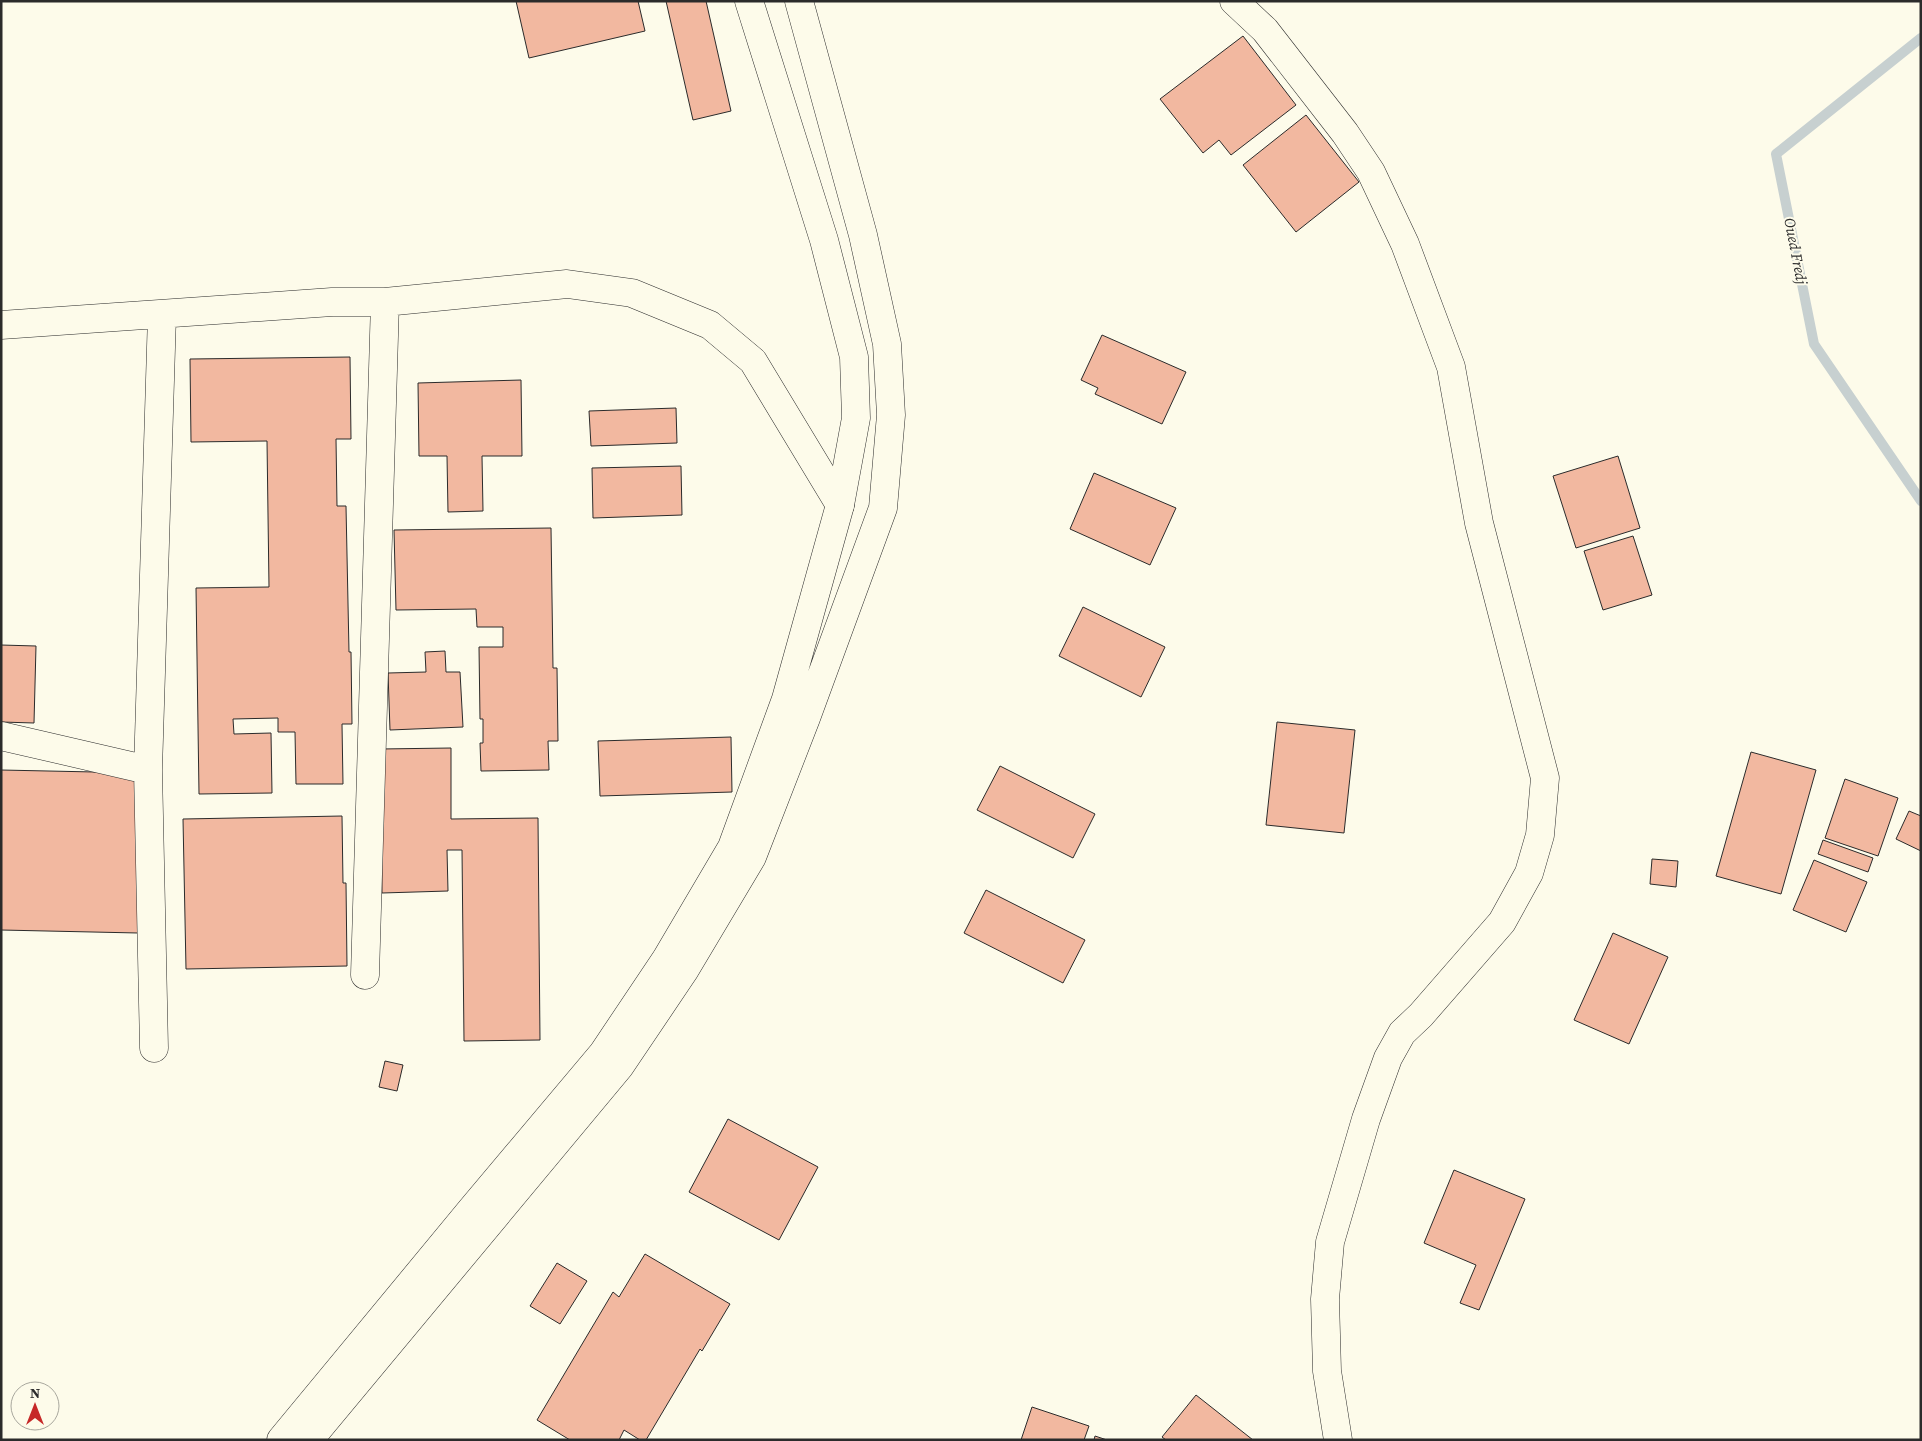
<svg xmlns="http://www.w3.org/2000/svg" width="1922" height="1441" font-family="'Source Serif 4',serif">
	<rect width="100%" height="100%" fill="#fdfbea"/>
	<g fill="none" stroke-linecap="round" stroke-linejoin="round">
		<path stroke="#c7d0d0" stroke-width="10" d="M1921,38L1776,154L1814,344L1921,501"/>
	</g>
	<path fill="#f2b8a0" stroke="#2b2b2b" d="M516,1H638L645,31L529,58Z
		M666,1H706L731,111L693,120Z
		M1243,36L1296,105L1231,155L1219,140L1203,153L1160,99Z
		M1306,115L1359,182L1296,232L1243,165Z
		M1102,335L1186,372L1162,424L1095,394L1098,388L1081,380Z
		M350,357L351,439H336L337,506H346L349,652H351L352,724H342L343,784H296L295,732H278V718L233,719L234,734L271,733L272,793L199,794L196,588L269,587L267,441L191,442L190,359Z
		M521,380L522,456H482L483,511L448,512L447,456H419L418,383Z
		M676,408L677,443L591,446L589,411Z
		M1618,456L1640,528L1576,548L1553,476Z
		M681,466L682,515L593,518L592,468Z
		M1094,473L1176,508L1150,565L1070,529Z
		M551,528L553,668H557L558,741H548L549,770L481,771L480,743H483V719H480L479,647H503V627H477L476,609L396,610L394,530Z
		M1633,536L1652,595L1603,610L1584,551Z
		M1083,607L1165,647L1141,697L1059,656Z
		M1,645L36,646L34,723L1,722Z
		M445,651L446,672H460L463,727L390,730L388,673L426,672L425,652Z
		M1277,722L1355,730L1344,833L1266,825Z
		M731,737L732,792L600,796L598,741Z
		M451,748V819L538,818L540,1040L464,1041L462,850H447L448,891L382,893L380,749Z
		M1751,752L1816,770L1781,894L1716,876Z
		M1000,766L1095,814L1073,858L977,810Z
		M1,770L142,773L138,933L1,930Z
		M1845,779L1898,798L1878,856L1825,838Z
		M1909,811L1921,816V851L1896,839Z
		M342,816L343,883H346L347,966L186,969L183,819Z
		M1823,840L1873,858L1868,872L1818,854Z
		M1652,859L1678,861L1676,887L1650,884Z
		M1814,860L1867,882L1846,932L1793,910Z
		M986,890L1085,940L1063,983L964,933Z
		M1613,933L1668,957L1629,1044L1574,1020Z
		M385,1061L403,1065L397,1091L379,1087Z
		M728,1119L818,1167L779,1240L689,1192Z
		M1454,1170L1525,1199L1479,1310L1460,1303L1476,1265L1424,1243Z
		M645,1254L730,1304L702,1351L700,1349L646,1440H640L624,1430L619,1440H570L537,1420L613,1292L619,1297Z
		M557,1263L587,1281L560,1324L530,1306Z
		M1196,1395L1253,1440H1166L1162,1437Z
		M1032,1407L1089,1426L1084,1440H1021Z
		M1095,1436L1107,1440H1094Z"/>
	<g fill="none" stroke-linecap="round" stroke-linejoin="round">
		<g stroke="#2b2b2b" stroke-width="29">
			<path id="minor" d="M1234,1L1265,30L1345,133L1371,172L1405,244L1451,367L1479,523L1545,778L1540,835L1529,873L1502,922L1421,1015L1402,1033L1388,1058L1366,1119L1330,1242L1325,1299L1327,1371L1338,1440
				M1,325L332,302H385L567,284L632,293L710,325L753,361L840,505
				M1,736L148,770
				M365,975L385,302
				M154,1048L148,770L162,315"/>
		</g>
		<g stroke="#2b2b2b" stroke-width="29">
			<path id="secondary" d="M281,1440L471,1210L603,1053L666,959L732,847L786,699L840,505L856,418L854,357L824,240L749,1
				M309,1440L620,1066L684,971L752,857L806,718L883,508L891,415L887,344L863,235L799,1"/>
		</g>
		<use href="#minor" stroke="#fdfbea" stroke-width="28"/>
		<use href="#secondary" stroke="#fdfbea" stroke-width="28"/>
	</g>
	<g text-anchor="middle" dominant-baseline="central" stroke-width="4" stroke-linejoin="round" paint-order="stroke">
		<g font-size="15" font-style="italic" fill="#2b2b2b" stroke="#fdfbea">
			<text transform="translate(1796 251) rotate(79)">Oued Fredj</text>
		</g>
	</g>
	<rect width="1922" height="1441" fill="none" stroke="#2b2b2b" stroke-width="5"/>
	<g transform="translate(35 1406)"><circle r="24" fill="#fdfbea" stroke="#a9a89e"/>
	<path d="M0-4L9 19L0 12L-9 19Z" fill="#c62828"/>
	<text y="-8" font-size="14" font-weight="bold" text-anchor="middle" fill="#2b2b2b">N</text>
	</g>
</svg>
